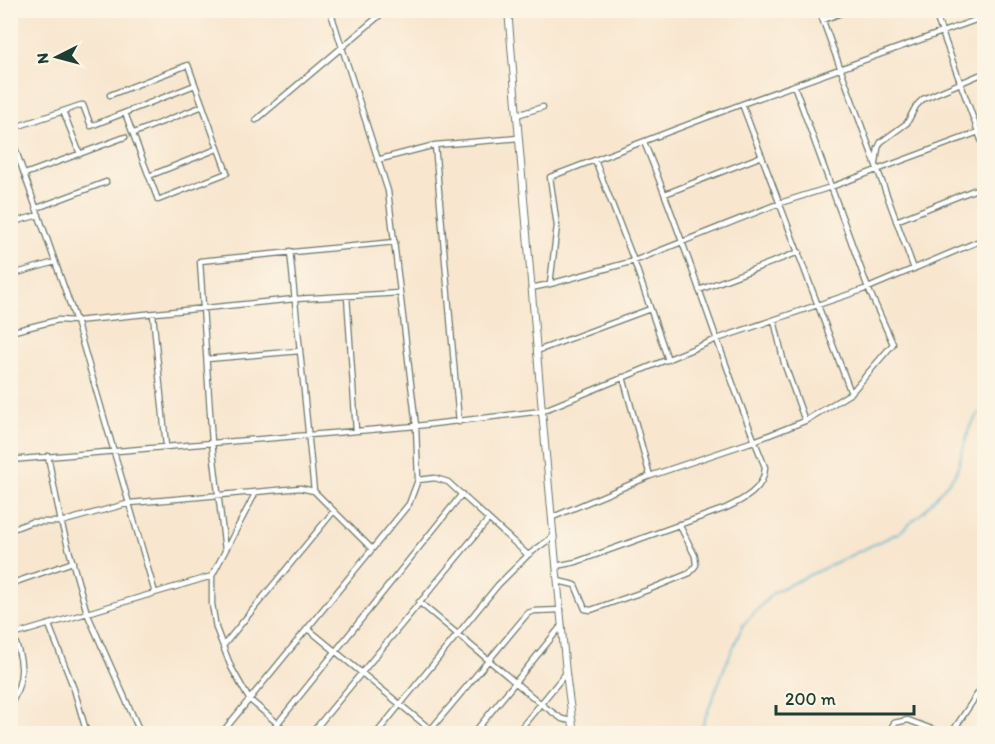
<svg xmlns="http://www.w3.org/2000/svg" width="995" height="744" font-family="Itim,sans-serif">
	<rect width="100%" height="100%" fill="#fcf5e5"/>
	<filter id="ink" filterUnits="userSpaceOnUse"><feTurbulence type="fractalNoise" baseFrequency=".0167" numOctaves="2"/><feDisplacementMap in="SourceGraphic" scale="12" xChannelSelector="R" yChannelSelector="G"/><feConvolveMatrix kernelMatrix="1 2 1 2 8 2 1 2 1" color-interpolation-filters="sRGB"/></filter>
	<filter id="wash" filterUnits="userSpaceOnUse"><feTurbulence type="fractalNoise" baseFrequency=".008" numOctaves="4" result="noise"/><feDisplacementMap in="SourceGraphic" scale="24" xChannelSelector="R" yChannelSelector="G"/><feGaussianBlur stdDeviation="1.35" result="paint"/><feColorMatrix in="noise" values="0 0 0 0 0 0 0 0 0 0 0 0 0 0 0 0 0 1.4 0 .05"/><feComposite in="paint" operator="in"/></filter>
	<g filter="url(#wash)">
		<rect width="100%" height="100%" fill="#f8e6cf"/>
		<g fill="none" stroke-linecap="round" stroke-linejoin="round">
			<path stroke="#4baeca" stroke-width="1.5" d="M699,734L726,664L743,625L774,592L900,532L923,512L956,473L970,426L984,406"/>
		</g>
	</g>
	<g filter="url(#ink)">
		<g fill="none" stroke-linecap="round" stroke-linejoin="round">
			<g stroke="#6b786a" stroke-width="7">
				<path id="minor" d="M819,10L914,269
					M934,10L984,148
					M823,20L849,10
					M110,95L188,65L227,173L158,200L125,113
					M742,104L851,393
					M63,111L80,154
					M517,115L543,107
					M256,120L386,10
					M10,129L81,105H83L91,126L195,85
					M134,133L203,106
					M10,134L76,321L155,593
					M435,145L459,422
					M377,160L435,145L519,138
					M595,160L634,261L668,360
					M876,163L878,148L881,142L907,123L916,106L923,99L984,73
					M25,174L125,137
					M149,176L217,149
					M665,194L762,156
					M37,208L106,182
					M896,221L984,186
					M10,223L39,215
					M290,251L314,491
					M10,275L55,262
					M550,284L557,226L550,177L742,104L984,17
					M531,288L550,284L634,261L780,203L831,187L984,130
					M699,290L799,252
					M347,296L356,431
					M153,314L166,446
					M774,320L784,363L805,421
					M10,332L58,320L76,321L295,299L400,293
					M537,351L650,309
					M207,359L300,351
					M623,377L650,476
					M48,456L61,522L87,613L141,734
					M10,460L416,426L542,411L717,339L868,288L984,239
					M418,480L435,478L448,482L528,555
					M256,492L212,576V604L216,628L231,667L249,699L290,734
					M553,517L650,476L754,441L805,421L851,393L893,344L868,288L794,85
					M10,530L31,522H61L130,503L300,488L314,491L372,549
					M225,550L212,443L200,261L395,242
					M556,566L576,562L726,508C743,500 765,489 765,467C721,360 688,249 644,142
					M558,581L575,585L585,609L591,610L648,590L690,573L696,565L695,556L679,524
					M10,584L73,562
					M419,602L541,704L562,719L572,721
					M49,625L74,689L87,734
					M307,628L436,734
					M10,629C24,659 26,677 10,706
					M13,635L212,576
					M223,646L333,512
					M221,734L409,504L418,480L416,426L388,191L330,10
					M269,734L462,494
					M311,734L488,520
					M376,734L498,585L528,555L554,536
					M427,734L528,613L534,611L561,610
					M473,734L562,625
					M516,734L566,673
					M888,734L894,723L908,720L945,734
					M951,734L984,684"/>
			</g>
			<g stroke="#6b786a" stroke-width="8">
				<path id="major" d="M508,10L542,411L566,673L574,734"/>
			</g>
			<use href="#minor" stroke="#fff" stroke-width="4.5"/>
			<use href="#major" stroke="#fff" stroke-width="6"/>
		</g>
	</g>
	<rect width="995" height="744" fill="none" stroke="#fcf5e5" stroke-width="36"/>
	<g transform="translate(57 57) rotate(264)" stroke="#fcf5e5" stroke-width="4.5" paint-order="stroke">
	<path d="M0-4.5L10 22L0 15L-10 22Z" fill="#1f3d34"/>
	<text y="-9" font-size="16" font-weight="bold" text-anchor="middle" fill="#1f3d34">N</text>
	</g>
	<path d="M776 705v9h138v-9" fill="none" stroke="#1f3d34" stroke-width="3"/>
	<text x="785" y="705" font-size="18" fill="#1f3d34" stroke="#fcf5e5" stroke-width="4.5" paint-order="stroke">200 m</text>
</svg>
